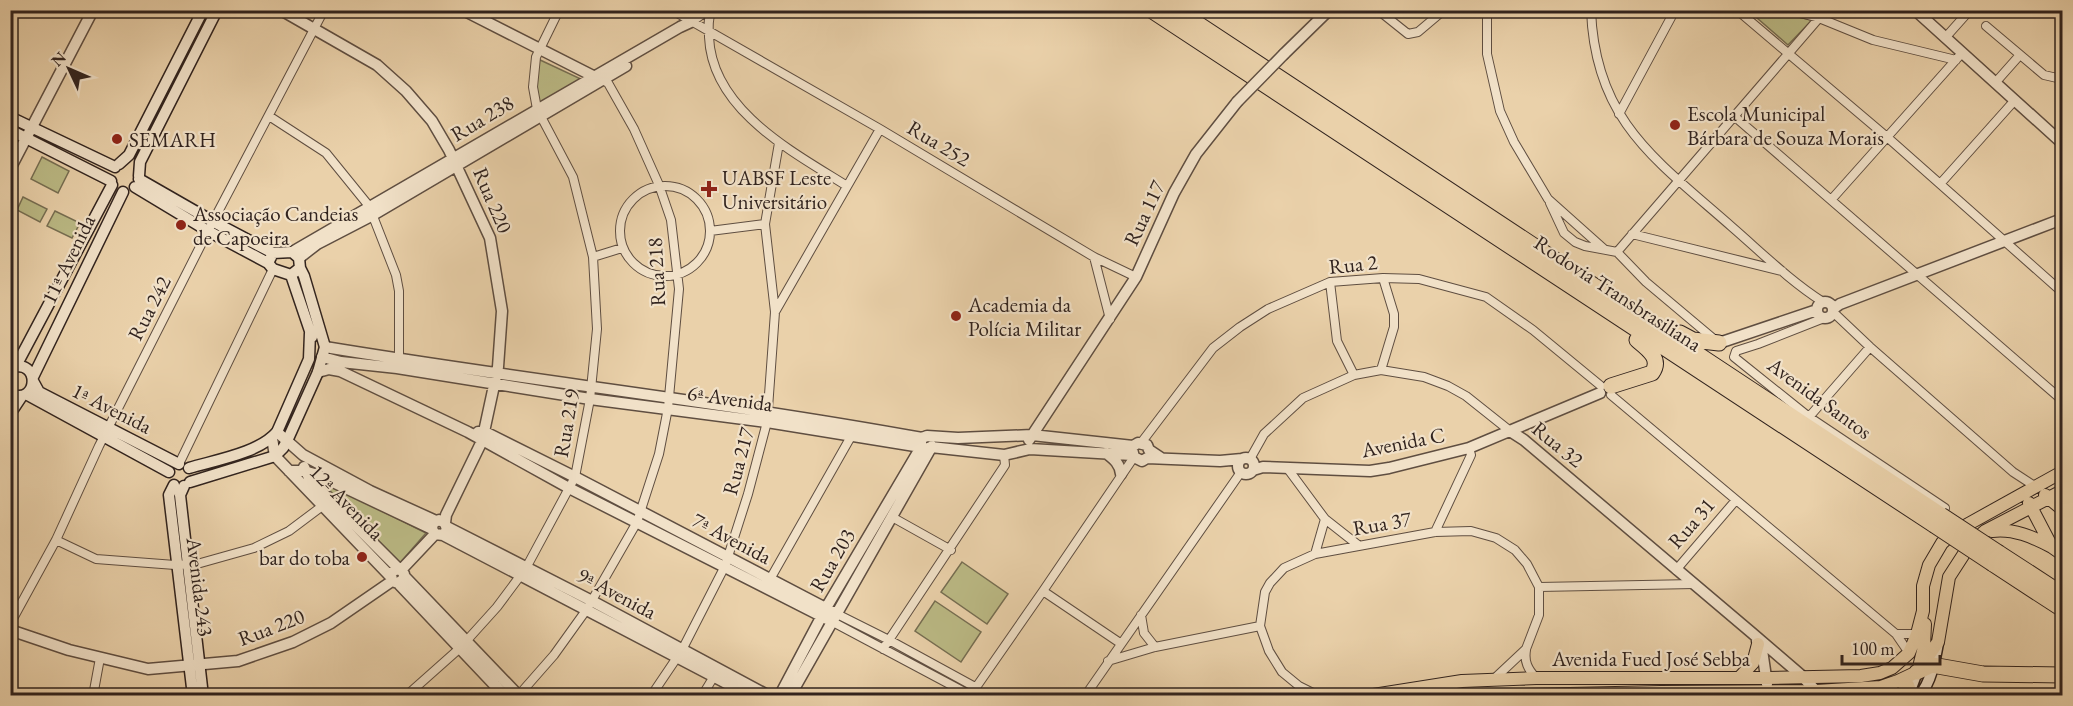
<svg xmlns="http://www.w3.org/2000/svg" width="2073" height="706" font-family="'EB Garamond',serif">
	<rect width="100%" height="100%" fill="#ead1aa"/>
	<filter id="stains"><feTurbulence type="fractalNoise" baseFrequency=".00333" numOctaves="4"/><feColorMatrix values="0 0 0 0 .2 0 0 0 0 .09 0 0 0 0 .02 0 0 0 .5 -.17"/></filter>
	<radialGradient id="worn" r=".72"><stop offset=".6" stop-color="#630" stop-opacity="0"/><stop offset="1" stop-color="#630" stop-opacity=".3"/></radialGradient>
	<path fill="#bbba85" stroke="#766e52" stroke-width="1.5" d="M1749,11H1770L1812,20L1788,45Z
		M538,59L583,80L536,108Z
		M42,157L69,171L58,193L31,179Z
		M23,197L47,209L40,222L17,210Z
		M55,211L80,223L72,238L47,226Z
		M320,480L426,533L399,564Z
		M962,562L1008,594L987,624L941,592Z
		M935,601L981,632L961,662L915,631Z"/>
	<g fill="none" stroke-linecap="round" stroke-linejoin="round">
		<g stroke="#5f4e41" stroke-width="10">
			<path id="minor" d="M672,10L880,129L1094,257L1136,277
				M712,10C707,20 709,28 709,37C712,110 793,152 847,186
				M1378,10L1408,34L1418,32L1444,10
				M1487,10V54L1500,111L1514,142L1548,199L1604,249
				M1591,10C1595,121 1656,160 1732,227C1762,253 1790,281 1823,302
				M1737,10L1887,137L2062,292
				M1789,10L1819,18L1873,40L1956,60
				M693,21L708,10
				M1986,26L2044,75L2057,78L2062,76
				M1945,38L1970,10
				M1995,83L2019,56
				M1619,114L1675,10
				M269,116L326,153L369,206L396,275L399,291V354L397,362
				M1734,116L2062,400
				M1940,184L2015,100
				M620 231a45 45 0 1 1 90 0a45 45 0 1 1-90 0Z
				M1831,200L1962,53
				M1550,203L1564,233L1575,242L1585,246L1617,252L1646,282L1715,340
				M710,231L765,224
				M1632,234L1782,271
				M1617,252L1826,10
				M593,257L622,248
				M1094,257L1110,319
				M1330,282L1337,341L1354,375
				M775,312L880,129
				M1833,312L1870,347L2013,472L2036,487
				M1824,318L1758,344L1736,351L1734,357L1809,417L1945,508
				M1381,370L1394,327V314L1383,278
				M1611,395L1896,634H1917
				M1809,417L1870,347
				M1141,443L1213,348L1240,327L1268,309L1330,282L1383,278L1419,279L1486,297L1533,330L1601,386
				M1250,459L1264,434L1303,398L1354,375L1381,370L1424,377L1448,386L1466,396L1510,431
				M179,464L273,269
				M1288,469L1325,519L1358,545
				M892,517L951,550
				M1435,532L1471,455L1469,448
				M56,540L96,559L175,565L197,564L254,548L289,531L325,504
				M1315,554L1325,519
				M1676,570L1736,500
				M769,581L853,433
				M1539,587L1694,584
				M1043,591L1120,643
				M835,613L889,640L975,687
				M1141,615L1144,633L1155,647
				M831,621L970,695
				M10,624L56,540L99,446L208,231L324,10
				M1896,634L1909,653
				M883,649L1005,465L1004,455
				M1526,650C1524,662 1528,669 1536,678
				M1108,661L1155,647L1260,626
				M93,696L100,658
				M406,696L460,648L497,607L526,568L575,477L590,399L597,329L593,257L573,177L537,109L533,87L536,57L559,10
				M518,696L554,655L587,609L637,522L659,454L668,408L679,289L671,220L659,185L634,129L608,83L603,80
				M651,696L682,650L725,566L748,494L767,422L775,312L765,224L779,143
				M702,696L716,673
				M970,696L1043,591L1134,457
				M1085,696L1241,472
				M1319,696L1299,686L1282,672L1269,651L1260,626L1265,592L1270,583L1284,568L1315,554L1435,532L1471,531L1496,538L1515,550L1527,564L1539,587V615L1526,649L1494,679"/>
		</g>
		<g stroke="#5f4e41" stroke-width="13">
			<path id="tertiary" d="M281,10L377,65L406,91L432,121L449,150L490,238L502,311L498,367L482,441L446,515L445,523L447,530L443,535L435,534L432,529L433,523L439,520L445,523
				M463,10L597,78
				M1915,10L2062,143
				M1284,54L1329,10
				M10,169L93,10
				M292,252L680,27L693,21
				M299,258L317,244L373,215L626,66
				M1817 310a8 8 0 1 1 16 0a8 8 0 1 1-16 0Z
				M1833,309L1840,304L2062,219
				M1719,343L1817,310
				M325,347C524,380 724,402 922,438L927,436L958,438L1032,435L1133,446
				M322,357L341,362L397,368L590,399L767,422L921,447L925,449L931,447L1004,455L1030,449L1132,455
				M318,372L329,369L340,371L468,432L569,488L831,621
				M1510,431L1524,440L1752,633L1802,676L1816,691
				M277,432L303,455L370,491L436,521
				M478,432H485L575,477L835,613
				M272,438L275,456L390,576
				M1029,440L1136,277L1174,193L1196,154L1237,102
				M1133,446L1138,443L1147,445L1149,450L1161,458
				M1132,449L1134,457L1142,461L1147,458L1220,461L1242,459
				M1106,453C1114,459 1120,464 1121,474
				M1238 466a8 8 0 1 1 16 0a8 8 0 1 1-16 0Z
				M304,467L310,480L399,569
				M1253,470L1263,467L1370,471L1389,468L1469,448L1600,393
				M289,471H304L318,475L432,529
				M447,527L592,601L769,696
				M443,535L751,696
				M401,570L435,534
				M405,577L519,696
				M398,583L404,579V574L401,570L396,569L391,573L392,581L398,583L505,696
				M10,630L69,650L148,669L238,661L293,642L331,623L392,581
				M1757,641L1762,650L1767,684
				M780,695L826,608L921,447V441
				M790,696L932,446"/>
		</g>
		<g stroke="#31231e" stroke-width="13">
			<path id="secondary" d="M10,117L115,167
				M10,130L111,181
				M119,164L129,155L203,10
				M139,176L140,162L217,10
				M139,179L214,222L273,253
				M135,187L208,231L268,263
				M291,275L312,337
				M16,366L112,185
				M33,377L123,192
				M33,381L39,392L179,464
				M10,394C40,406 40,357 11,368
				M26,394L169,472
				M10,414L22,396
				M189,468C216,460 259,453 277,432L309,359L310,333
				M190,482L275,456L283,448L287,441L318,372L325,347L304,276L300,268L299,258L292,252L273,253L268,263L273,269L291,275L300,268
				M174,485L169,495L193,696
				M184,486L180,495L203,696
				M1905,696L1910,691L1917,672
				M1919,696C1931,683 1935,660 1938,643"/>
		</g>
		<g stroke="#31231e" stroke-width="14">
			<path id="primary" d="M2045,495L2062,509
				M2029,503L2052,547L2062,554
				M1992,531C2013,528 2033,537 2052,547
				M1920,663L1924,647L1925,624
				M1739,678L1753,663L1758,644
				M1898,681L1908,685L1910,691
				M1367,696L1462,681L1536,678H1767L1861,676L1880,673L1892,668L1909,653L1917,634L1923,611V586L1929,565L1942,543L1954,532L2062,472
				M1480,696L1661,692L1816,691L1881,687L1898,681L1917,672L1938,642L1949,577L1971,543L1985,531L2062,491"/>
		</g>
		<g stroke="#31231e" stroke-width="17">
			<path id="motorway" d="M1151,10L1934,525
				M1177,10L1941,515
				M1680,333L1693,340L1719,343
				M1611,386L1652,373C1662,359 1648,349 1637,340
				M1999,553L2062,594
				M1993,564L2062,609
				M1917,672L1932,665L1983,674L2062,675"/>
		</g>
		<use href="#minor" stroke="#f1e1c8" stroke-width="8"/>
		<use href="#tertiary" stroke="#f1e1c8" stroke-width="10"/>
		<use href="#secondary" stroke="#f1e1c8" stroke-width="10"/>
		<use href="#primary" stroke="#ead1aa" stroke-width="12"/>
		<use href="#motorway" stroke="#ead1aa" stroke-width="15"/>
		<g stroke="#5f4e41" stroke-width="13" stroke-linecap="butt">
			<path id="tertiary-bridge" d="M1237,102L1284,54"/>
		</g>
		<g stroke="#31231e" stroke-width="17" stroke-linecap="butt">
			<path id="motorway-bridge" d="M1941,515L1999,553
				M1934,525L1993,564"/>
		</g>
		<use href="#tertiary-bridge" stroke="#f1e1c8" stroke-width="10"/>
		<use href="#motorway-bridge" stroke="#ead1aa" stroke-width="15"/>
	</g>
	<g fill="#8f2418" stroke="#f1e1c8" stroke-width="2">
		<circle cx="1675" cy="125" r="6"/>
		<circle cx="117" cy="139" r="6"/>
		<path d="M706 180h6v6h6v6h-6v6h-6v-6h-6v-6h6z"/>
		<circle cx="181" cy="225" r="6"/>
		<circle cx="956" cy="316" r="6"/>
		<circle cx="362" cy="557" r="6"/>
	</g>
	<g text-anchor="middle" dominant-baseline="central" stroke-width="4.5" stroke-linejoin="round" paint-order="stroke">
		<g font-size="21" fill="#31231e" stroke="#f1e1c8" text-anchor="start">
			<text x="1687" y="113">Escola Municipal<tspan x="1687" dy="24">Bárbara de Souza Morais</tspan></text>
			<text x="129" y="139">SEMARH</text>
			<text x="722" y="177">UABSF Leste<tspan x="722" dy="24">Universitário</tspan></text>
			<text x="193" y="213">Associação Candeias<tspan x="193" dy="24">de Capoeira</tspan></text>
			<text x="968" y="304">Academia da<tspan x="968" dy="24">Polícia Militar</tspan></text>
			<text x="350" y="557" text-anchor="end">bar do toba</text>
		</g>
		<g font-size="21" fill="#31231e" stroke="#f1e1c8">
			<text transform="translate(482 118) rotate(-31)">Rua 238</text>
			<text transform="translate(939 143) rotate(31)">Rua 252</text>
			<text transform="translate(493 200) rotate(67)">Rua 220</text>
			<text transform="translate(1144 213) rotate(-65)">Rua 117</text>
			<text transform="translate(68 259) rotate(-64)">11ª Avenida</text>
			<text transform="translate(1353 264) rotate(-6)">Rua 2</text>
			<text transform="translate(656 272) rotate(-93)">Rua 218</text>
			<text transform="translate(1618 293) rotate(33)">Rodovia Transbrasiliana</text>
			<text transform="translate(149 308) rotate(-63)">Rua 242</text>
			<text transform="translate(730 398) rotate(8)">6ª Avenida</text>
			<text transform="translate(1820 398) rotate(36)">Avenida Santos</text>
			<text transform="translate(112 408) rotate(27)">1ª Avenida</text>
			<text transform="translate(566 423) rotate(-80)">Rua 219</text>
			<text transform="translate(1403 442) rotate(-11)">Avenida C</text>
			<text transform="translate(1558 444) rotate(39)">Rua 32</text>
			<text transform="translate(738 461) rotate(-75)">Rua 217</text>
			<text transform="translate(347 502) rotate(46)">12ª Avenida</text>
			<text transform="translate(1382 523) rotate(-10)">Rua 37</text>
			<text transform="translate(1691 523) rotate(-49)">Rua 31</text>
			<text transform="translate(732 538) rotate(28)">7ª Avenida</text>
			<text transform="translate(832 560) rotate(-60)">Rua 203</text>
			<text transform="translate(200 587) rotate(83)">Avenida 243</text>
			<text transform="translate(617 593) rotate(28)">9ª Avenida</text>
			<text transform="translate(271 627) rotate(-21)">Rua 220</text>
			<text x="1651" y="658">Avenida Fued José Sebba</text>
		</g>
	</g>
	<rect width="2073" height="706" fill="none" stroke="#ead1aa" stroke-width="36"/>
	<rect x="12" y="12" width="2049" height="682" fill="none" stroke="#31231e" stroke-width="3"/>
	<rect x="18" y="18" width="2037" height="670" fill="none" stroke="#31231e" stroke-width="1.5"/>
	<g transform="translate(69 69) rotate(314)" stroke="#f1e1c8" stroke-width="4.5" paint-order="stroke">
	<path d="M0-4.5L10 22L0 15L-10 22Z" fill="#31231e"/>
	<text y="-9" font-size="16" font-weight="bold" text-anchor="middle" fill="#31231e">N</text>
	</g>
	<path d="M1842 655v9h98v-9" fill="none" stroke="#31231e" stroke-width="3"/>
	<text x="1851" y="655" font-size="18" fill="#31231e" stroke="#f1e1c8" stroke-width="4.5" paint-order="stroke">100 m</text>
	<rect width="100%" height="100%" filter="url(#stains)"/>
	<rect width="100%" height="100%" fill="url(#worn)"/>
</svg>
